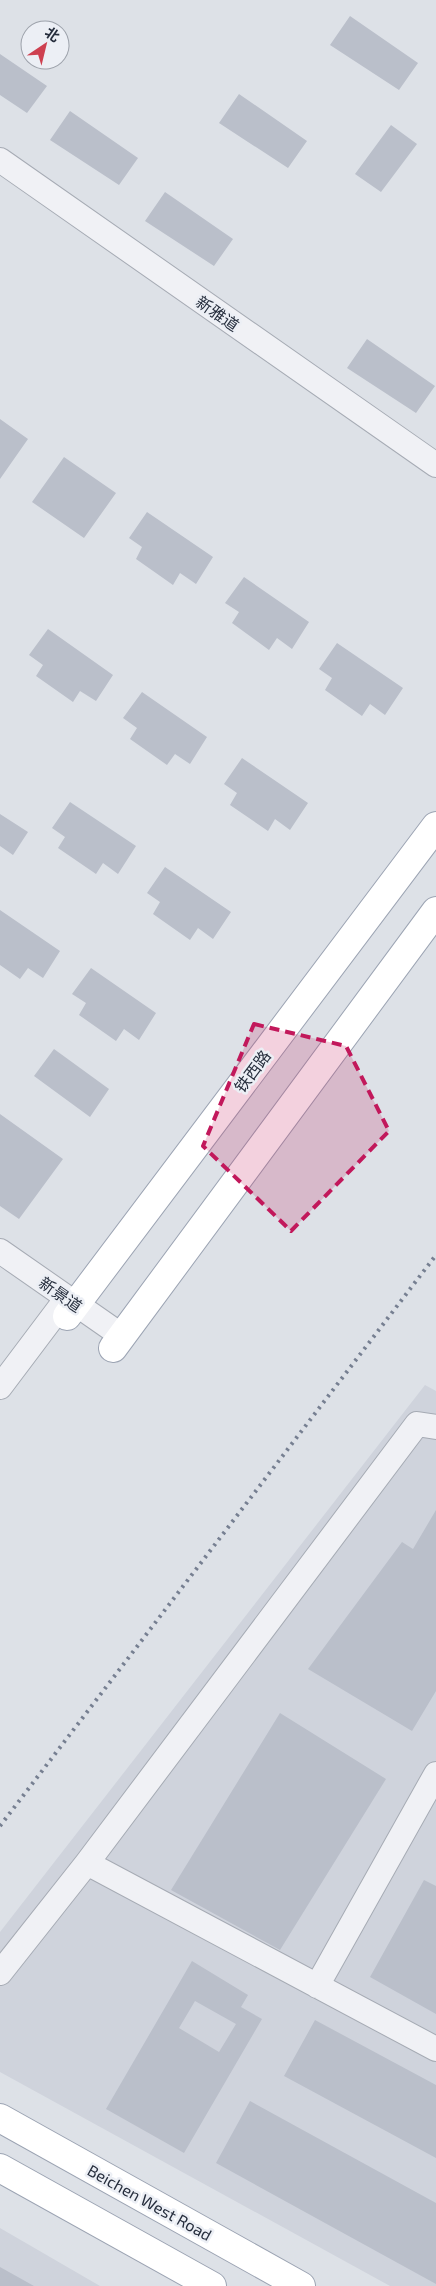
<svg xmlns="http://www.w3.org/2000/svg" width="436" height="2286" font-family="'Exo 2','Noto Sans SC',sans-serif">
	<rect width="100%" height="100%" fill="#dde1e7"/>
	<path fill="#cfd3dc" d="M425,1385L436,1391V2286H390L0,2072V1932Z
		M0,2228L100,2286H0Z"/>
	<path fill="#babfca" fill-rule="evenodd" d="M350,16L418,63L399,90L330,45Z
		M0,54L47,86L27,113L0,95Z
		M239,94L307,141L288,168L219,123Z
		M70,111L138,158L119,185L50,140Z
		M391,125L417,144L381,192L355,174Z
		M165,192L233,239L214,266L145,221Z
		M367,339L435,386L416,413L347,368Z
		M0,419L28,439L0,479Z
		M64,457L116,493L84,538L32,502Z
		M147,512L213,557L196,584L180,573L173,585L136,559L142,547L129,538Z
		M244,577L309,622L292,649L277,638L269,650L232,623L239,612L225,603Z
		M48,629L113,675L96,701L80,691L73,702L36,676L43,665L29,655Z
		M337,643L403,688L385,715L370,704L362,716L325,690L332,678L319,669Z
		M142,692L207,737L190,764L175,754L167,765L130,739L137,728L123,718Z
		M242,758L308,803L290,830L275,819L268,831L230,805L237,793L224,784Z
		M70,802L136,846L118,874L103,863L96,874L58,848L65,837L52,828Z
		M0,814L28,832L13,855L0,846Z
		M165,867L231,912L213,939L198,928L190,940L153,914L160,902L147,893Z
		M0,910L60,951L43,978L28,968L20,979L0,965Z
		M91,968L156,1013L139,1040L124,1029L116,1041L79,1015L86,1003L72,994Z
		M54,1049L109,1089L90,1117L34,1076Z
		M0,1114L63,1159L19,1219L0,1206Z
		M436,1510V1691L412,1731L308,1669L402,1542L413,1549Z
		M280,1713L386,1779L280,1950L171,1890Z
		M424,1880L436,1886V2014L370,1977Z
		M192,1961L248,1995L241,2007L262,2019L184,2153L106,2109ZM195,2001L236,2024L219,2052L179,2028Z
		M315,2020L436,2085V2158L284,2076Z
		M250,2101L436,2203V2284L216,2163Z
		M0,2267L34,2286H0Z"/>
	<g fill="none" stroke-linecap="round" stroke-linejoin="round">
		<g stroke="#a6abb4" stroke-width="26">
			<path id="minor" d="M0,160L436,465
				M0,1251L122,1336
				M0,1387L67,1298
				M87,1863L436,2049
				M0,1973L87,1863L417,1424L436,1427
				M317,1986L436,1774"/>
		</g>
		<g stroke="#9ca4b3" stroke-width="30">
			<path id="major" d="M67,1316L436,826
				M113,1348L436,911
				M0,2118L301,2286
				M0,2168L212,2286"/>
		</g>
		<use href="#minor" stroke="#f0f1f5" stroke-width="24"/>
		<use href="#major" stroke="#fff" stroke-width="28"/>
		<path stroke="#767f91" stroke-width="4" stroke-dasharray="2.5 5" stroke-linecap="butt" d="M0,1826L436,1255"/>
	</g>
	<path fill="#c2185b" fill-opacity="0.2" stroke="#c2185b" stroke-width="4" stroke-dasharray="10 6" stroke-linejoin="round" d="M254,1024L346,1046L389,1131L291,1231L203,1146Z"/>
	<g text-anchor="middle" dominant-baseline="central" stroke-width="5" stroke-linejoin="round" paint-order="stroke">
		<g font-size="16" fill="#262e3d" stroke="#eceff5">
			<text transform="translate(218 313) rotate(35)">新雅道</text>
			<text transform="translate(252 1071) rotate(-53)">铁西路</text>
			<text transform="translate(61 1294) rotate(35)">新景道</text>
			<text transform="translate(150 2202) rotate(29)">Beichen West Road</text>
		</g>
	</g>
	<g transform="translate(45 45) rotate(35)"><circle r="24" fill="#eceff5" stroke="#9da2ab"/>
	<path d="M0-4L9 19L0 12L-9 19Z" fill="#ce4050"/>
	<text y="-8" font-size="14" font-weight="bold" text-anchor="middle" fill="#262e3d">北</text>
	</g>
</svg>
